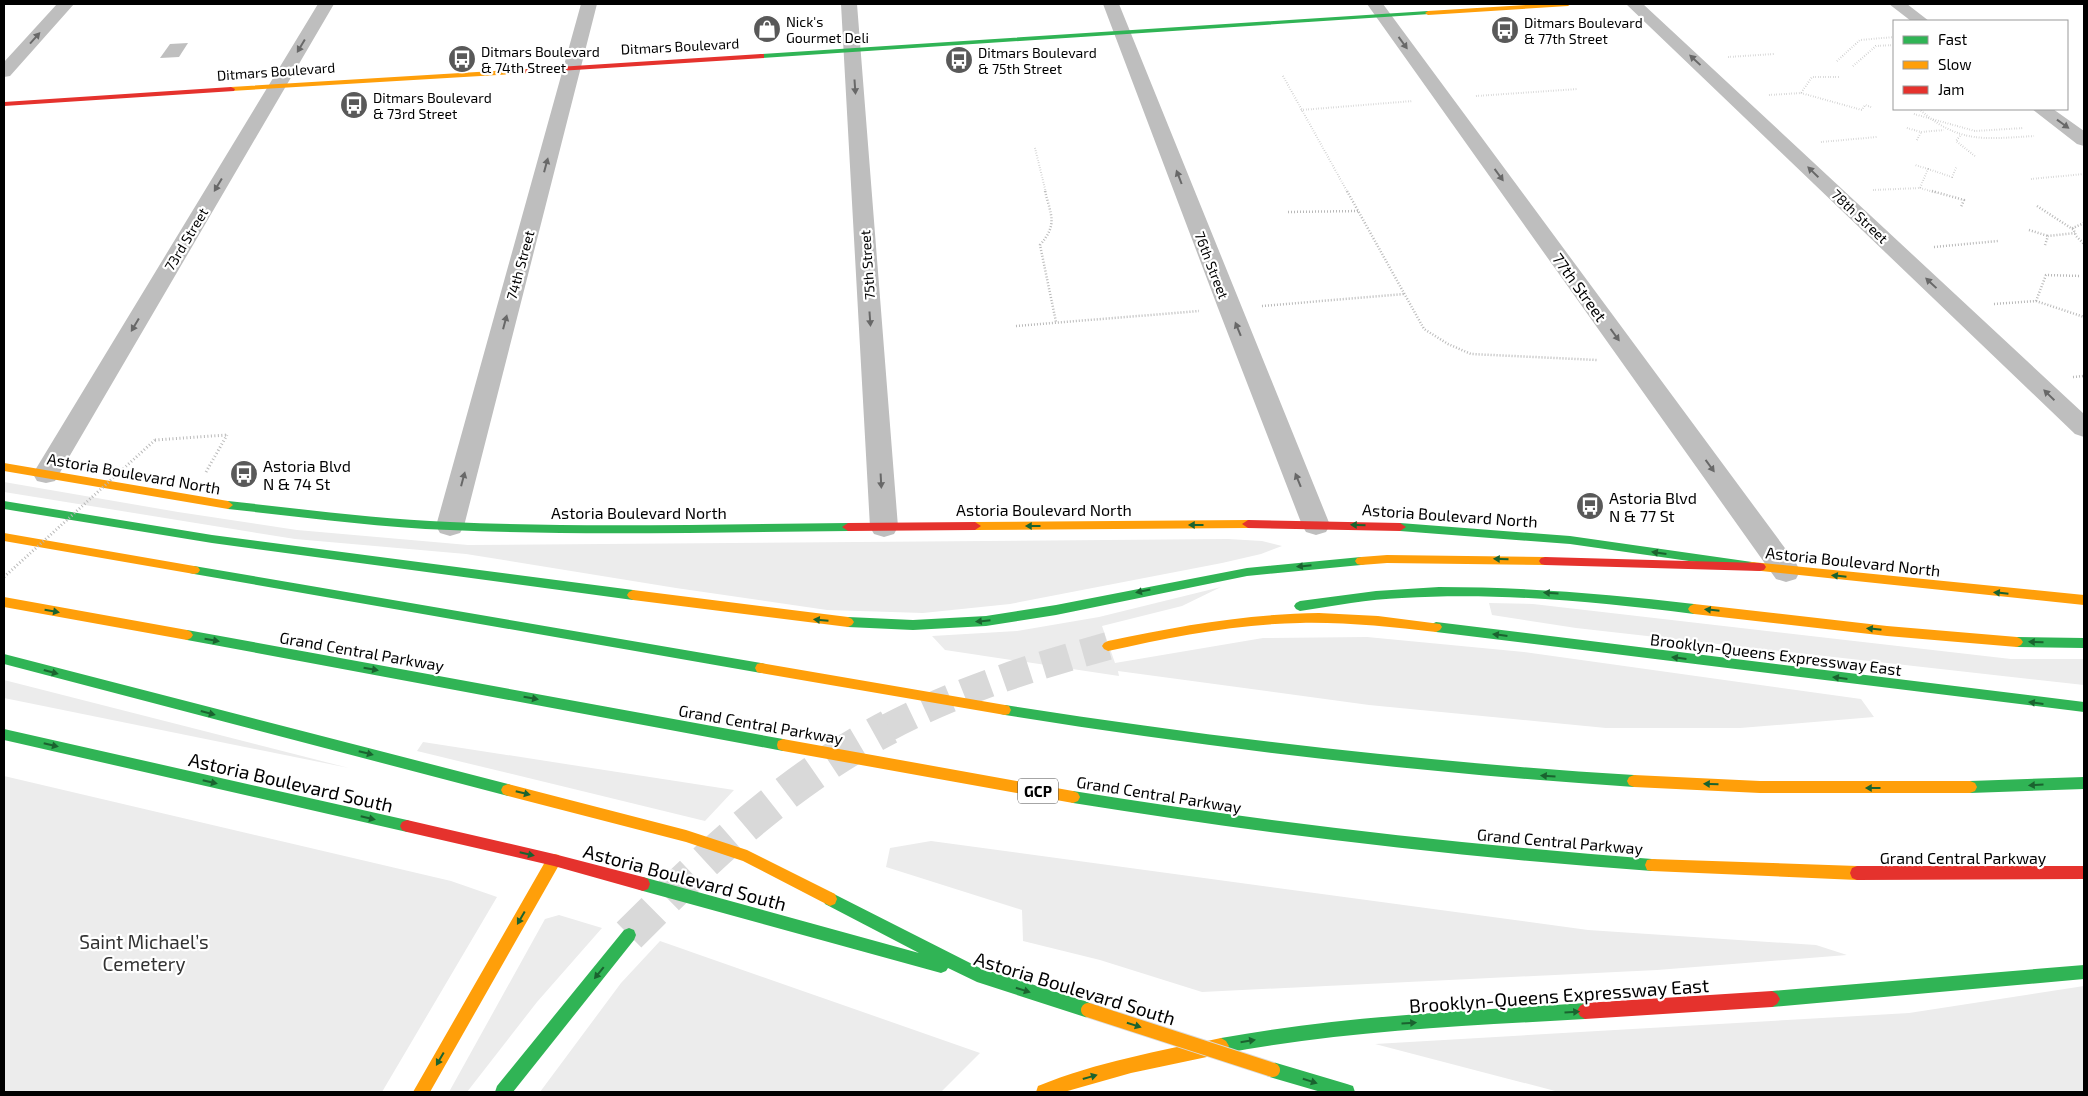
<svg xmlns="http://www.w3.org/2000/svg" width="2088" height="1096" font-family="'Exo 2',sans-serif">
	<rect width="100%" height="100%" fill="#fff"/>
	<path fill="#ececec" d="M4,482L178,512L297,530L468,545L1228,539L1262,541L1282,546L1261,554L1222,563L1010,604L923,613L827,610L676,588L466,554L295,539L4,492Z
		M1221,587L1182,606L1102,626L1115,663L1263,638L1367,637L1524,652L1861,699L1874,717L1740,728H1606L1369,705L1118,671L1119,676L945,650L932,636L1017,631L1099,617Z
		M1489,603L1533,604L2011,659H2084V685L1576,628L1492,615Z
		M4,680L349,768L4,698Z
		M423,742L734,790L705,821L417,751Z
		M4,776L451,881L497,897L382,1092H4Z
		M931,841L1588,930L1816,945L1847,955L1657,970L1202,992L1100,960L1023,941L1022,910L886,867L890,848Z
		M559,915L602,928L537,1002L467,1092H449L545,919Z
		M660,941L980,1053L941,1092H540L621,983Z
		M2084,986V1092H1559L1375,1044L1909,1013Z"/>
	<path fill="#bfbfbf" d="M188,43L179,57L160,58L170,44Z"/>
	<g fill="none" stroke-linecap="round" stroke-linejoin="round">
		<path stroke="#d9d9d9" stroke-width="28" stroke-dasharray="28 14" stroke-linecap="butt" d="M887,728C957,691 1032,667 1108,646"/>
		<path stroke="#d9d9d9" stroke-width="35" stroke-dasharray="35 18" stroke-linecap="butt" d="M629,935C708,856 789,779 889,727"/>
		<path stroke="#b9b9b9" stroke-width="2" stroke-dasharray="0.5 2" stroke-linecap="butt" d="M1728,57L1774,54
			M1837,61L1860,40L1894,37
			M1853,66L1876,46L1894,45
			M1283,76L1348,193
			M1801,93L1862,110L1865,105L1871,107
			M1769,95L1801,93L1812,77H1840
			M1476,96L1578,89
			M1919,109C1959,144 1984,139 2034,136
			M1301,110L1413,101
			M1914,114L1975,131L2024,128
			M1907,128L1921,132L1944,130
			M1960,136L1956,141L1976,157
			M1917,140L1921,132
			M1821,142L1877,137
			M1035,148L1046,193
			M1928,169L1952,177L1957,166
			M2031,179L2084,174
			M1920,188L1937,193
			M1873,190L1920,188L1928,169L1915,165"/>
		<path stroke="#b9b9b9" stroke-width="2.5" stroke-dasharray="1 2" stroke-linecap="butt" d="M1045,191C1051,216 1058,224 1040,245L1056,322
			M1347,191L1424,329L1448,344L1471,354L1597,360
			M1932,191L1964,200L1961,207
			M2037,206L2074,230
			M1288,212L1358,211
			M2084,223L2073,228L2076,236L2084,244
			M2029,230L2048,236
			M2045,245L2048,236L2075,233
			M1934,247L1998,241
			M2036,301L2084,317
			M1994,304L2036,301L2046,275L2081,276
			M1262,306L1404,294
			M1016,326L1199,311
			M2073,377L2084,376"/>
		<path stroke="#b9b9b9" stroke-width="3" stroke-dasharray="1 2.5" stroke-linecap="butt" d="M155,440L227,435
			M206,472L227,435"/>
		<path fill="#bebebe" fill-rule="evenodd" d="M57,4H74L10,76L4,77V62Z
			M318,4H334L55,481L46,483L37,481L33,474L37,467Z
			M581,4H597L464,526L460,533L450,536L440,533L436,526Z
			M841,4H857L898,527L894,534L884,537L874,534L870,527Z
			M1103,4H1119L1330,525L1326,532L1316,535L1306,532L1302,525L1218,308Z
			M1367,4H1383L1796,563L1800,571L1796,579L1786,582L1776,579Z
			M1626,4H1643L2084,414V437L2075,434Z
			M1889,4H1907L1929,21H1911Z
			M2032,109H2053L2084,131V146L2077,144Z"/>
		<path fill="#30b455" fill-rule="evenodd" d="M1428,11L1430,12V14L761,58L757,56L761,54Z
			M4,501L212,535L633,590L637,592L639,595L637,598L633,600L212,543L4,509Z
			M228,501C302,509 376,519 450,522C583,528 715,524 848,523L854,527L848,531C715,532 583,536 450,530C376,527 302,517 228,509L223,505Z
			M1400,523L1570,536L1752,562L1756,563L1758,566L1756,569L1752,570L1570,544L1400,531L1394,527Z
			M1361,557L1365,558L1367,561L1365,564L1361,565L1247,576L1056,615L986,626L913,630L848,627L844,625L842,622L844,619L848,617L913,620L986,616L1056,605L1247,568Z
			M194,566L761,663L765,664L767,668L765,672L761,673L194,574L190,573L188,570L190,567Z
			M1439,587C1524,587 1609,594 1694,604L1698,606L1700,609L1698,612L1694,614C1597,602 1500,592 1402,598C1368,599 1334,606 1300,611L1296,609L1294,606L1296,603L1300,601L1376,591Z
			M1436,622L2084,702V712L1436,632L1432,630L1430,627L1432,624Z
			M187,630L783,739L788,741L789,745L788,749L783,751L187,640L183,638L181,635L183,632Z
			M2017,637L2084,638V648L2017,647L2013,645L2011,642L2013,639Z
			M4,654L508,784L513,786L515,790L513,794L508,796L4,664Z
			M1005,705C1214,738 1423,762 1634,775L1639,777L1641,781L1639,785L1634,787C1423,773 1214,749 1005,715L1001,714L999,710L1001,706Z
			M4,729L407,820L412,822L414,826L412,830L407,832L4,740Z
			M2084,777V789L1970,793L1965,791L1963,787L1965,783L1970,781Z
			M1073,791C1265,822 1458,844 1652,859L1657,860L1659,865L1657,870L1652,871C1458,857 1265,834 1073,803L1068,801L1066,797L1068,793Z
			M643,877L919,953L825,904L823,899L825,894L830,892L980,968L1088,1002L1093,1005L1096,1010L1093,1015L1088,1018L977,982L948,968L946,971L941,973L643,891L638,889L636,884L638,879Z
			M629,928L634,930L636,935L634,940L513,1092H495L497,1086L624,930Z
			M2084,965V979L1772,1007L1767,1004L1764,999L1767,994L1772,991Z
			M1585,1003L1590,1006L1593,1011L1590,1016L1585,1019C1463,1026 1341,1031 1221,1054L1216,1051L1213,1046L1216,1041L1221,1038C1341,1016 1463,1011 1585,1003Z
			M1273,1062L1347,1084L1353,1086L1355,1092H1321L1273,1078L1267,1076L1265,1070L1267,1064Z"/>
		<path fill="#ff9f0a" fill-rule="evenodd" d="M1541,4H1571L1568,6L1428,15L1425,13L1428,11Z
			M527,69L531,71L530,73L231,91L227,89L231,87Z
			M4,463L228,501L233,505L228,509L4,471Z
			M1248,520L1254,524L1248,528L975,530L969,526L975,522Z
			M4,533L194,566L198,567L200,570L198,573L194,574L4,541Z
			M1387,555L1545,557L1549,558L1551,561L1549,564L1545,565L1387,563L1361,565L1357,564L1355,561L1357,558L1361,557Z
			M1752,562L2084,595V605L1752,570L1748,569L1746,566L1748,563Z
			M633,590L848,617L852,619L854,622L852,625L848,627L633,600L629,598L627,595L629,592Z
			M4,597L187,630L191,632L193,635L191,638L187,640L4,607Z
			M1694,604L1887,626L2017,637L2021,639L2023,642L2021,645L2017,647L1887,636L1694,614L1690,612L1688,609L1690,606Z
			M1319,613L1378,616L1440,624L1442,627L1440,630L1436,632C1391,627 1345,622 1300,623C1235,624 1171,637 1108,651L1104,649L1102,646L1104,643L1108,641C1178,626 1247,614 1319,613Z
			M761,663L1005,705L1009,706L1011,710L1009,714L1005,715L761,673L757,672L755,668L757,664Z
			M783,739L1073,791L1078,793L1080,797L1078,801L1073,803L783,751L778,749L777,745L778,741Z
			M1634,775L1760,781H1970L1975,783L1977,787L1975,791L1970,793H1760L1634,787L1629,785L1627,781L1629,777Z
			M508,784L686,830L747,850L835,894L837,899L835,904L830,906L743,861L686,842L508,796L503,794L501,790L503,786Z
			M554,854L559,855L561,860L559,865L430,1092H413L549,855Z
			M1652,859L1857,866L1862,868L1864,873L1862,878L1857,880L1652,871L1647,870L1645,865L1647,860Z
			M1221,1038L1226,1041L1229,1046L1226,1051L1221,1054L1131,1073L1064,1092H1036L1038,1086C1097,1062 1159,1051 1221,1038Z"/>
		<path fill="#e5322d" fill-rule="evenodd" d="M761,54H764V58L527,73L523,71L527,69Z
			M231,87L235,89L234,91L4,106V102Z
			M1248,520L1400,523L1406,527L1400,531L1248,528L1242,524Z
			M975,522L981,526L975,530L848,531L842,527L848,523Z
			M1545,557L1760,563L1764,564L1766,567L1764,570L1760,571L1545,565L1541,564L1539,561L1541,558Z
			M407,820L554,854L643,877L648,879L650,884L648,889L643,891L554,866L407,832L402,830L400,826L402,822Z
			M1857,866H2084V879L1857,880L1852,878L1850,873L1852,868Z
			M1772,991L1777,994L1780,999L1777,1004L1772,1007L1585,1019L1580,1016L1577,1011L1580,1006L1585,1003Z"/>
		<g stroke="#dbdbdb" stroke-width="16" stroke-linecap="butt">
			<path id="slow-bridge" d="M1088,1010L1273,1070"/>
		</g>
		<path stroke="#b9b9b9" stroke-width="3" stroke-dasharray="1 2.5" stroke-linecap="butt" d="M4,577L155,440"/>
		<use href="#slow-bridge" stroke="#ff9f0a" stroke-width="14"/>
	</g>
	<defs><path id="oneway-solid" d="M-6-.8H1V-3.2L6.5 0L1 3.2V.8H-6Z" transform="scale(1.25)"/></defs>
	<g fill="#686868">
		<use href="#oneway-solid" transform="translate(35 38) rotate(-48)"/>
		<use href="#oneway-solid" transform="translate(1403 43) rotate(54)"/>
		<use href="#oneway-solid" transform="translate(301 46) rotate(121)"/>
		<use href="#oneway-solid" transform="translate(1695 60) rotate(-137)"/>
		<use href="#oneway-solid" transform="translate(855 87) rotate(86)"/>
		<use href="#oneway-solid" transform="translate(2063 124) rotate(36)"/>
		<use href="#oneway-solid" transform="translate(546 165) rotate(-75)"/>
		<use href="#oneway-solid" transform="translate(1813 172) rotate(-136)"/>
		<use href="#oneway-solid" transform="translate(1499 175) rotate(54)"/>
		<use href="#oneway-solid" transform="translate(1179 177) rotate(-111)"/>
		<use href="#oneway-solid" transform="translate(218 185) rotate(121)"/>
		<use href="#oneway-solid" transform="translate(1931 283) rotate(-137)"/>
		<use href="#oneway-solid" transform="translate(870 319) rotate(86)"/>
		<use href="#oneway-solid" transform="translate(505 322) rotate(-75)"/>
		<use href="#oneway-solid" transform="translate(135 325) rotate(121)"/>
		<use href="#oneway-solid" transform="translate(1238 329) rotate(-112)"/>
		<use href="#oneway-solid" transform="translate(1615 335) rotate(54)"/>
		<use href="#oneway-solid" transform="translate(2049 395) rotate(-136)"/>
		<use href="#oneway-solid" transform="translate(1710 466) rotate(54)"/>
		<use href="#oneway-solid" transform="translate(463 479) rotate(-75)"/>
		<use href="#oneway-solid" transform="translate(1298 480) rotate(-112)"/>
		<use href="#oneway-solid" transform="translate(881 481) rotate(87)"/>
	</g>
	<g fill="#1a632f">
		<use href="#oneway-solid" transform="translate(1196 525) rotate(180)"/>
		<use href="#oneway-solid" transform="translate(1358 525) rotate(-179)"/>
		<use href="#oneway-solid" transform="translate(1033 526) rotate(180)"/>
		<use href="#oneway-solid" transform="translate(1659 553) rotate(-172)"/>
		<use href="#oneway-solid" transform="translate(1501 559) rotate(-178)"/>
		<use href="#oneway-solid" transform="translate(1304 566) rotate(174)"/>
		<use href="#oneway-solid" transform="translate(1839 576) rotate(-174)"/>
		<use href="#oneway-solid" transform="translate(1143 591) rotate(168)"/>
		<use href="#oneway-solid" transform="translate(1551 593) rotate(-177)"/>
		<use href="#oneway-solid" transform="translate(2001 593) rotate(-174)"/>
		<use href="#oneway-solid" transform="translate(1712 610) rotate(-174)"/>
		<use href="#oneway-solid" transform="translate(52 611) rotate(10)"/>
		<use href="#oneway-solid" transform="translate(821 620) rotate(-175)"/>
		<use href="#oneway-solid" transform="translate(983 621) rotate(174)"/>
		<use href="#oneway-solid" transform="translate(1874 629) rotate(-174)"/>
		<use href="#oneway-solid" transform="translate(1500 635) rotate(-173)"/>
		<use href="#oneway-solid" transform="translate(212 640) rotate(10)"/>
		<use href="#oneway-solid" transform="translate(2036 642) rotate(-179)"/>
		<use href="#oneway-solid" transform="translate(1679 658) rotate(-173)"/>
		<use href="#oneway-solid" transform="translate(371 669) rotate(10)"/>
		<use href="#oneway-solid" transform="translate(51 672) rotate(15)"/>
		<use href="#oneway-solid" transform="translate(1840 678) rotate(-173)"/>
		<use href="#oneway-solid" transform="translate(531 698) rotate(10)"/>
		<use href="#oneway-solid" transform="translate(2036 703) rotate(-173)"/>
		<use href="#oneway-solid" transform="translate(208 713) rotate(15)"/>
		<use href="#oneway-solid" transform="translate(51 745) rotate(13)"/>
		<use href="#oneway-solid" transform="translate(366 753) rotate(14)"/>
		<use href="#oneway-solid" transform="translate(1548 776) rotate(-176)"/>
		<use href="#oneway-solid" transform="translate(210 782) rotate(13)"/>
		<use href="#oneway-solid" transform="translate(1711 784) rotate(-178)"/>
		<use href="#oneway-solid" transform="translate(2036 785) rotate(177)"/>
		<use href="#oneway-solid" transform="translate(1873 788) rotate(180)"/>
		<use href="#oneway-solid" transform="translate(523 793) rotate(14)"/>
		<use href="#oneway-solid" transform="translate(368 818) rotate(13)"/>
		<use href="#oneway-solid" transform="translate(527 854) rotate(13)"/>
		<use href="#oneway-solid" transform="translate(521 918) rotate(120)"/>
		<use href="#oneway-solid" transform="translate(599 973) rotate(129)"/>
		<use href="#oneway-solid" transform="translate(1023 990) rotate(17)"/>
		<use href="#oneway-solid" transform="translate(1572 1012) rotate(-4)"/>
		<use href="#oneway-solid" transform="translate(1409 1023) rotate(-4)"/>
		<use href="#oneway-solid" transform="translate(1134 1025) rotate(18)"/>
		<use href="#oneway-solid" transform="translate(1248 1041) rotate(-9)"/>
		<use href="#oneway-solid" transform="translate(440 1059) rotate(120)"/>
		<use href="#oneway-solid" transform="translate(1090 1077) rotate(-16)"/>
		<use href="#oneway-solid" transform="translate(1310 1081) rotate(17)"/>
	</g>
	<defs>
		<g id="shop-disc" transform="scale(1.4375)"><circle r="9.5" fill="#595959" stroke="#fff"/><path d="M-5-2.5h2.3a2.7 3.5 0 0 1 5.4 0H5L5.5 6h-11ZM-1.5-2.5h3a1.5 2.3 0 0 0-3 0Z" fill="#fff"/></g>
		<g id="bus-disc" transform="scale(1.4375)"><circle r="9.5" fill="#595959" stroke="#fff"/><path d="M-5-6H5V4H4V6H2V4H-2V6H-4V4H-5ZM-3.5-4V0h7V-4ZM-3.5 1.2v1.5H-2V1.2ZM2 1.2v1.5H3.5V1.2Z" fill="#fff"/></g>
	</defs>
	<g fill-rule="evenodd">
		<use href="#shop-disc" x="767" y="29"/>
		<use href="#bus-disc" x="1505" y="30"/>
		<use href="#bus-disc" x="462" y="59"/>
		<use href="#bus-disc" x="959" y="60"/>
		<use href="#bus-disc" x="354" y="105"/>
		<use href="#bus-disc" x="244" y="474"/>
		<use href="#bus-disc" x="1590" y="506"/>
	</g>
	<g text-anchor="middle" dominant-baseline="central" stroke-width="4.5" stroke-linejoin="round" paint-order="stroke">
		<g font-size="14" fill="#000" stroke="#fff" text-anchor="start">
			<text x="786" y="21">Nick's<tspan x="786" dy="16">Gourmet Deli</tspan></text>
			<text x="1524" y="22">Ditmars Boulevard<tspan x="1524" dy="16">&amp; 77th Street</tspan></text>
			<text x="481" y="51">Ditmars Boulevard<tspan x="481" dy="16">&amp; 74th Street</tspan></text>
			<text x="978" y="52">Ditmars Boulevard<tspan x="978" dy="16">&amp; 75th Street</tspan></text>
			<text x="373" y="97">Ditmars Boulevard<tspan x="373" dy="16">&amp; 73rd Street</tspan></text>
		</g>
		<g font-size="14" fill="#000" stroke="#fff">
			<text transform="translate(680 46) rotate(-3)">Ditmars Boulevard</text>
			<text transform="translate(276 71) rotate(-4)">Ditmars Boulevard</text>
			<text transform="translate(1860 216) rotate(43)">78th Street</text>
			<text transform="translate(186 239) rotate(-59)">73rd Street</text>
			<text transform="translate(520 265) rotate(-75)">74th Street</text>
			<text transform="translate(867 265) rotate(-94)">75th Street</text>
			<text transform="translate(1212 265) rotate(69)">76th Street</text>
		</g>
		<rect fill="#fff" stroke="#4c4c4c" stroke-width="1" x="1018" y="778.5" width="40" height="25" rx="4"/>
		<g font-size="15" font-weight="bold" fill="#000">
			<text x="1038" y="791">GCP</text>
		</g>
		<g font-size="16" fill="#000" stroke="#fff">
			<text transform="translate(1580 287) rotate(54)">77th Street</text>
			<text transform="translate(134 473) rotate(10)">Astoria Boulevard North</text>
			<text x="1044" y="509">Astoria Boulevard North</text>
			<text x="639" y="512">Astoria Boulevard North</text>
			<text transform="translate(1450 515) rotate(4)">Astoria Boulevard North</text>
			<text transform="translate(1853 561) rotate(6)">Astoria Boulevard North</text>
			<text transform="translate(362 651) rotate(10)">Grand Central Parkway</text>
			<text transform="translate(1776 654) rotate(7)">Brooklyn-Queens Expressway East</text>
			<text transform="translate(761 724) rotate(10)">Grand Central Parkway</text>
			<text transform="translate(1159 794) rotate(9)">Grand Central Parkway</text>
			<text transform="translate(1560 841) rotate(5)">Grand Central Parkway</text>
			<text x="1963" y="857">Grand Central Parkway</text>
		</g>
		<g font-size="16" fill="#000" stroke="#fff" text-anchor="start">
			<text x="263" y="465">Astoria Blvd<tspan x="263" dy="18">N &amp; 74 St</tspan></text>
			<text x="1609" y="497">Astoria Blvd<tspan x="1609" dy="18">N &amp; 77 St</tspan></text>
		</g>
		<g font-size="19" fill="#000" stroke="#fff">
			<text transform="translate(291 782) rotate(13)">Astoria Boulevard South</text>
			<text transform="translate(685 877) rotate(15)">Astoria Boulevard South</text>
			<text transform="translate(1075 988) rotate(17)">Astoria Boulevard South</text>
			<text transform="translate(1559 995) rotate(-4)">Brooklyn-Queens Expressway East</text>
		</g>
		<g font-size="19" fill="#333" stroke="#fff">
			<text x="144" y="941">Saint Michael’s<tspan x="144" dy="22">Cemetery</tspan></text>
		</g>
	</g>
	<rect width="2088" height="1096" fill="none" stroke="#000000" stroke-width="10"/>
	<rect x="1893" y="20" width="175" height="90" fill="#ffffff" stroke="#999999"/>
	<rect x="1903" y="36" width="25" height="8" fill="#30b455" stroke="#999999"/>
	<text x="1938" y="45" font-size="15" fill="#000000">Fast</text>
	<rect x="1903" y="61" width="25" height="8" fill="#ff9f0a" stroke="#999999"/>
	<text x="1938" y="70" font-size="15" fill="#000000">Slow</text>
	<rect x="1903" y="86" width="25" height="8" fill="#e5322d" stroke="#999999"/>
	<text x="1938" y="95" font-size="15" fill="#000000">Jam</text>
</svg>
